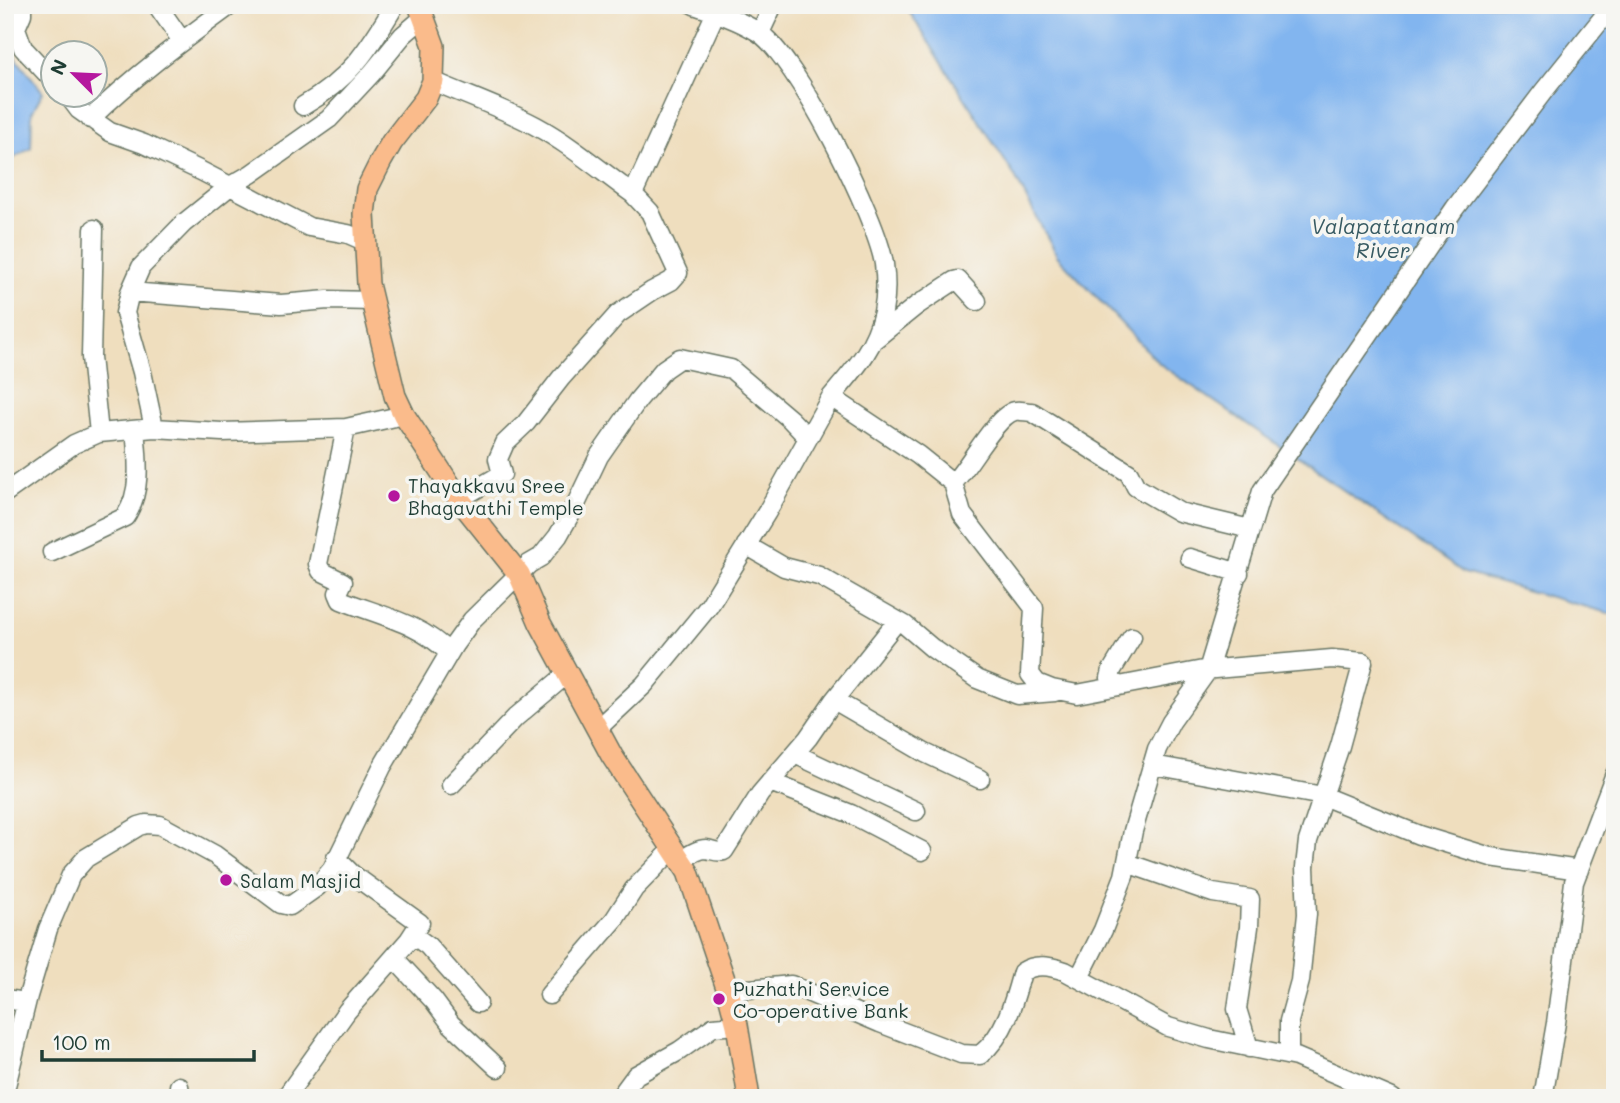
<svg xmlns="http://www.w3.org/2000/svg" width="1620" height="1103" font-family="Mali,sans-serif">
	<rect width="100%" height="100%" fill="#f6f6f2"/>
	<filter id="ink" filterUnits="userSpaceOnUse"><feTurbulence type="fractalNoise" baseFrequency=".0143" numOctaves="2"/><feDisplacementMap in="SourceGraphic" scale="14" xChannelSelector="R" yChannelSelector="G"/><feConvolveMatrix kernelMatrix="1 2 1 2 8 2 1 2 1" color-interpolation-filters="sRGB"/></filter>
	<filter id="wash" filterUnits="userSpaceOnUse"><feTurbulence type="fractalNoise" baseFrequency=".00686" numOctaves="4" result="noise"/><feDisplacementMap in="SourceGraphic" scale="28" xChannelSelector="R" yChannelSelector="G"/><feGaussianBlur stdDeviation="1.57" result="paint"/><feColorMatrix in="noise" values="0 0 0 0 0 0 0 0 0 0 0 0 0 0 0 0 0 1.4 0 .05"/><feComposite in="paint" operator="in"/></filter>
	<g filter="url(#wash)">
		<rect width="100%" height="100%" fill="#efdebe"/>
		<path fill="#82b5ef" stroke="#507992" stroke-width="2" d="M905,5H1615V615L1464,573L1160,364L1058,257L1014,175Z
			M5,29L12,52L43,92L32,112L31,148L5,163Z"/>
	</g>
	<g filter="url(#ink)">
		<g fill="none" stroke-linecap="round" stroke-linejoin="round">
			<g stroke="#687564" stroke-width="21">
				<path id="minor" d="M22,5V14L16,28L23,48L52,79
					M157,5L182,41
					M694,5C715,12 739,20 758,32C796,56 877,218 884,264C886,279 886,297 883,312C875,348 854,370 831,397L918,455L953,483L962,514L1034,608L1030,674L1037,683L1052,689L1077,694L1203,670L1332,659L1363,662L1340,746L1323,796L1153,765
					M760,33L773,5
					M433,81C467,96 503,108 536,126C571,145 601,171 633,194
					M67,94L79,110L110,132L144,144L201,171L309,227L348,234L364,241
					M303,106C350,79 368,50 395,5
					M90,119C134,76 182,41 231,5
					M94,229L91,357L99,433
					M130,292L281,304L328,300L372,301
					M875,339L916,306L954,281L958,280L977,301
					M154,428L142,372L125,313L130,292L141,267L184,223L230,186L251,174L329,119L372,73L403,35L423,18
					M346,428L318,564L321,571L343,582L338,593L341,600C378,615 420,623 449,653
					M953,483C969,467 996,415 1015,411C1020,410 1027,412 1032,412L1129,473L1136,487L1179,512L1250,529
					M5,493L74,444L99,433L154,428L222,432L346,428L404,415
					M459,499L502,474L498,459L505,443L526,423L561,378L618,314L652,291L671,281L678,273L650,212L633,194L716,12
					M746,545L784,567L819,576L905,625L932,648L977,679L1017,695L1055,692
					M52,552L125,517C142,492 138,459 135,430
					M1190,558L1239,573
					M1118,686L1110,678L1112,670L1132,637
					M834,700L925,753L980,779
					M597,729L644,685L709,606L767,512L831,397
					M795,754L916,811
					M770,782L851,814L922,851
					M451,785L516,717L567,674
					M680,861C688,856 697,849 706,849C714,850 716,853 724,851L760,794L808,738L834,700L897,621
					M1127,863L1213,893L1250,899L1249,927L1237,1009L1249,1048
					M413,935L428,946L478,1003
					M394,958L434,1001L451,1024L498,1068
					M1079,978L1103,930L1124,876L1133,831L1157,749L1171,722L1208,670L1262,491L1455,208L1543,92L1613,5
					M728,991L791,985L880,1023L961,1054L980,1055C1005,1035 1014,1002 1022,972C1036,963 1050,966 1065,971L1168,1027L1209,1039L1296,1057L1392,1098
					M549,995L614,920L634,889L672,850
					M5,999L26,1002
					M1289,1055V1021L1300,981L1307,914L1305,867L1308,841L1323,796L1419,835L1491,857L1579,870
					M179,1086L181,1098
					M5,1090L28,996L48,929L71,875L86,858L139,826L146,824L160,825L215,855L281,904L290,906L317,887L332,869L382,767L454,645L472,620L529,564L541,557L558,536L576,504L599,456L638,400L664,369L680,358L731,369L790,419L808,438
					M285,1098L347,1011L409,940L420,923L352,874L336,858
					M619,1098L636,1075L679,1051L713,1027L737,1025
					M1543,1098L1556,1023L1574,882L1615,774"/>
			</g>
			<g stroke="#687564" stroke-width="24">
				<path id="major" d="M419,5L434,46L433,81L426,98L392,142L381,161L367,189L364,214L368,284L395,396L404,415L459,499L519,574L540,623L612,756L688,872L728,991L737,1025L749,1098"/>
			</g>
			<use href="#minor" stroke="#fff" stroke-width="18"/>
			<use href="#major" stroke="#fabb8b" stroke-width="21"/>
		</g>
	</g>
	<g fill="#b5179e" stroke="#f6f6f2" stroke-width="2.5">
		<circle cx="394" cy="496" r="7"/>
		<circle cx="226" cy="880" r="7"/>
		<circle cx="719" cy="999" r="7"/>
	</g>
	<g text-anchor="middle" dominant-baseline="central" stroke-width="7" stroke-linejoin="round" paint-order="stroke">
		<g font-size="19" fill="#1f3d34" stroke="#f6f6f2" text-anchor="start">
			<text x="408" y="485">Thayakkavu Sree<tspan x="408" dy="22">Bhagavathi Temple</tspan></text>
			<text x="240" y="880">Salam Masjid</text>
			<text x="733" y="988">Puzhathi Service<tspan x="733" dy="22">Co-operative Bank</tspan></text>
		</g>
		<g font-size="21" font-style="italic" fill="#385b63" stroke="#f6f6f2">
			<text x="1383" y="225">Valapattanam<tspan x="1383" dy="24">River</tspan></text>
		</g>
	</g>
	<rect width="1620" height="1103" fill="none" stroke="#f6f6f2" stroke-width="28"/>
	<g transform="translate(74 74) rotate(294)"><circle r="33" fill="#f6f6f2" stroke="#a0aca6" stroke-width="2"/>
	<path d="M0-5L12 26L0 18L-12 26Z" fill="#b5179e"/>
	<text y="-10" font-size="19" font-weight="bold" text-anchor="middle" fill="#1f3d34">N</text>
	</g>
	<path d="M42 1050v10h212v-10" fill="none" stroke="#1f3d34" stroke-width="3.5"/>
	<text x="52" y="1050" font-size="21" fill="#1f3d34" stroke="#f6f6f2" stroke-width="5" paint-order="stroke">100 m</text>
</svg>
